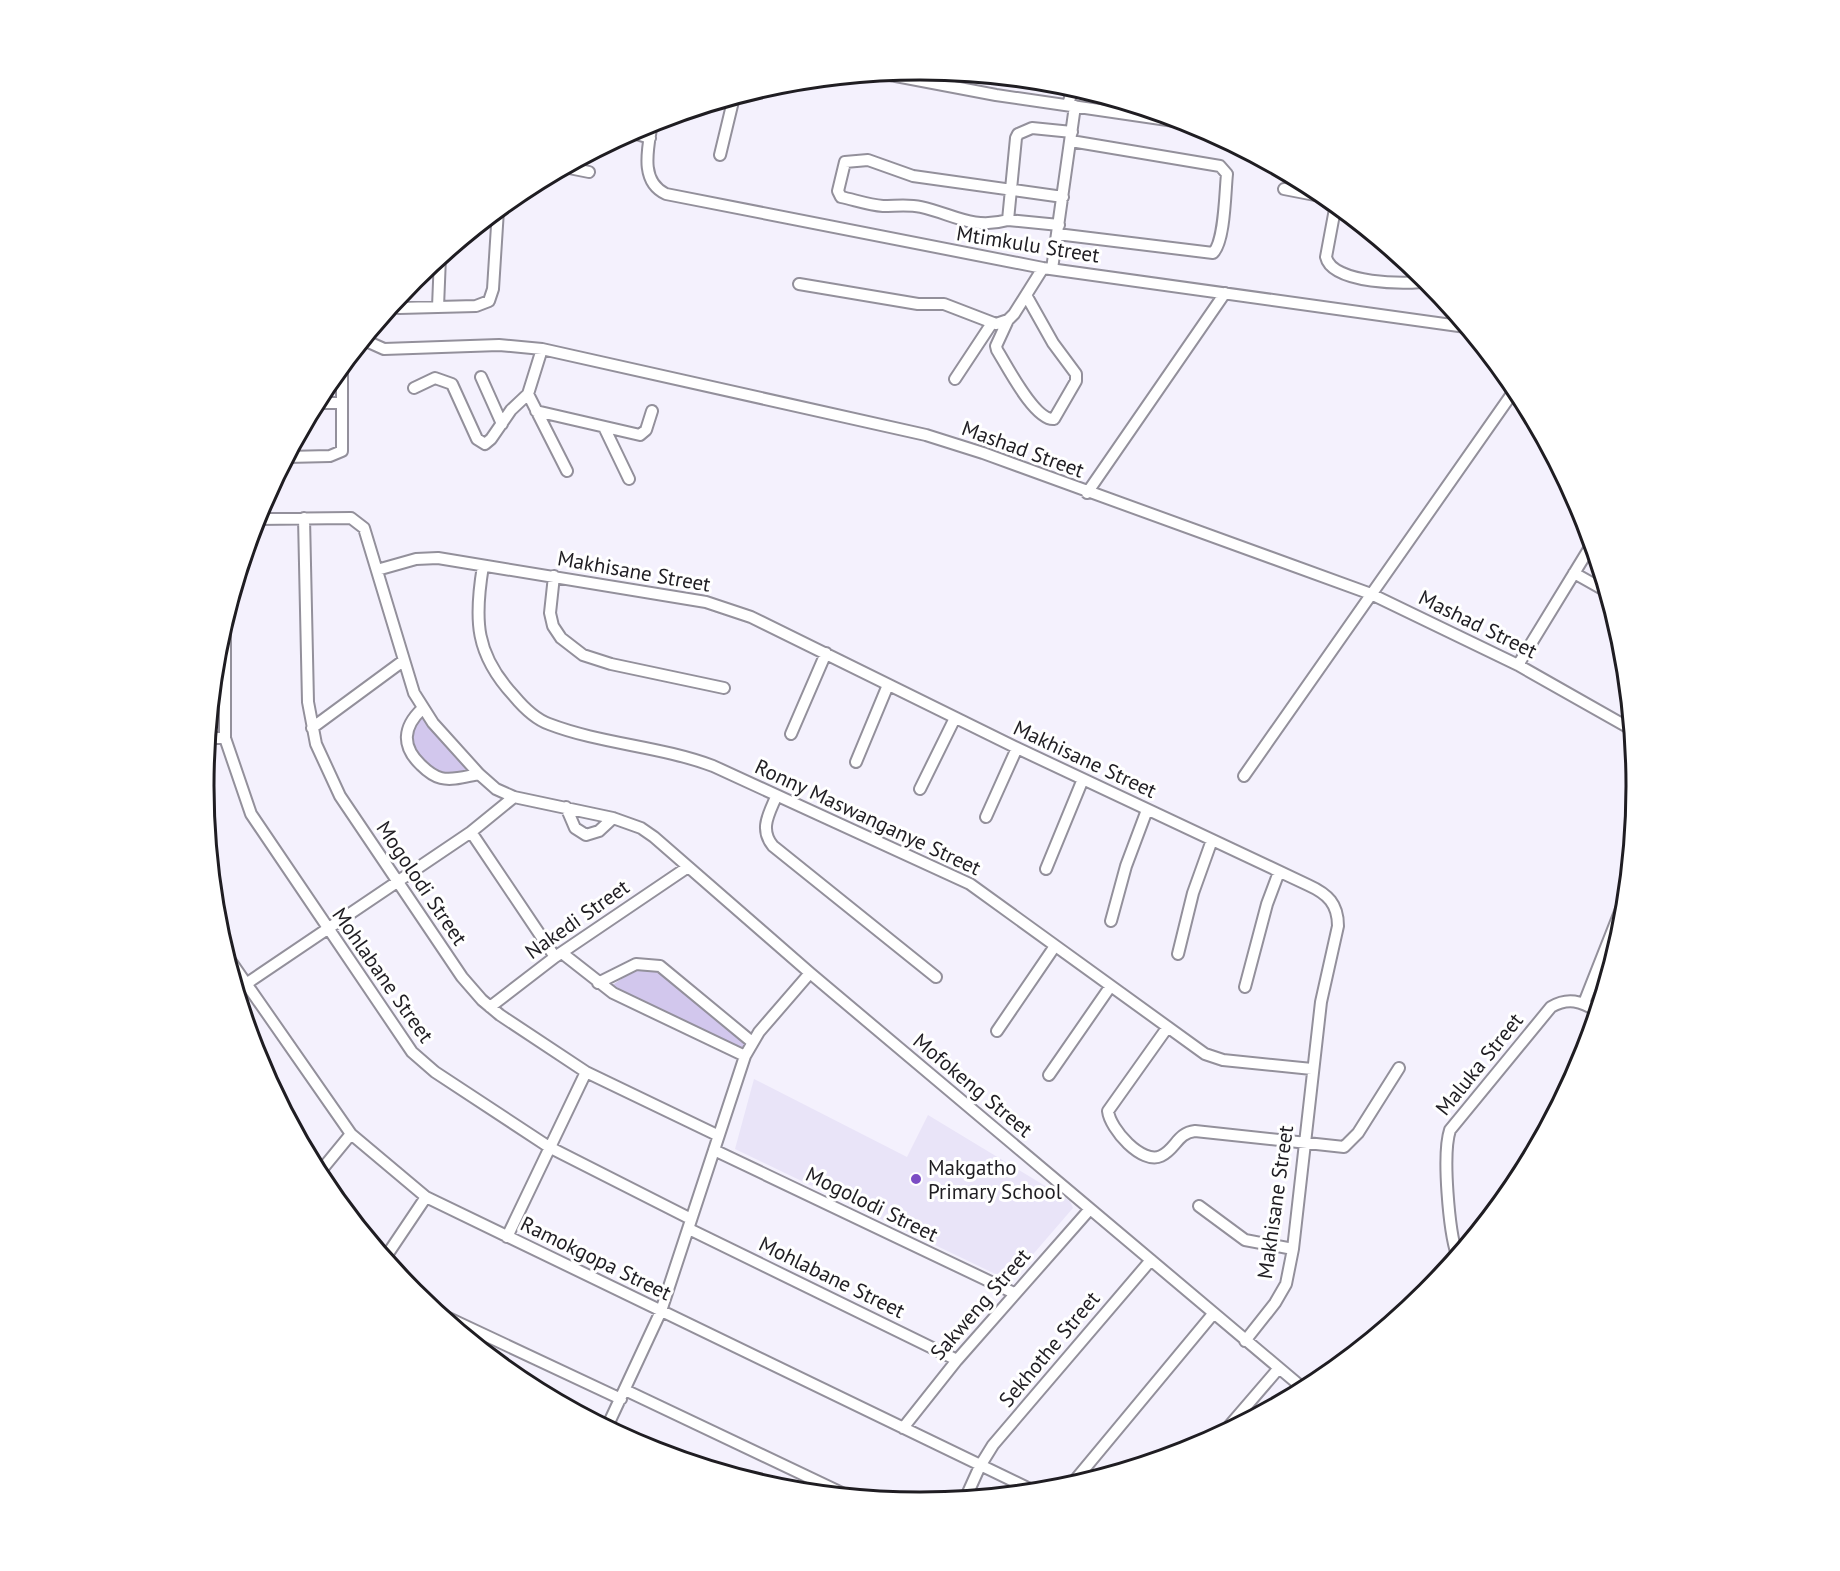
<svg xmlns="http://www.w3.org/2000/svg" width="1840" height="1571" font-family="'PT Sans',sans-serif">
	<rect width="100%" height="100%" fill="#f4f1fd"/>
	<path fill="#e9e4f8" d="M754,1079L907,1157L928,1115L1070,1201L1073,1208L1010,1281L735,1149Z"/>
	<path fill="#d2c7ed" d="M420,716L469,771C463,772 456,775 450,776C435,777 415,757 411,743C409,733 416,724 420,716Z
		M651,969L666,973L747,1045V1050L739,1051L608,988L633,971Z"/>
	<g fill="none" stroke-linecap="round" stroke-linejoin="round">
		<g stroke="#93909b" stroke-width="14">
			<path id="minor" d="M880,73L996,95L1195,124
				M1068,105L1073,87
				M652,122C649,145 638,181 666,194L1043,268L1466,327
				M630,132L650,138
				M720,155L734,97
				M564,167L589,172
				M1284,189L1320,196L1335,209L1326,257C1332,284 1407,285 1429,281
				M1063,197L913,176L868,160L845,162L838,191L841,197C855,200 869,205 883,206C896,206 908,204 921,207C953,214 972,230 1008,220L1016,138L1018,134L1032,128L1072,132
				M1008,220L1059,225
				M1057,234L1213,253C1225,241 1225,192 1227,174L1220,166L1071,141
				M1052,269L1075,106
				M799,284L918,304H944L996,324L1008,320L1014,314L1043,268
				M393,304L399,308L476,306L489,301L493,289L498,210
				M438,307L440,257
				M1008,320L996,346L997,350C1007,366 1035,421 1054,419L1076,381V374L1053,343L1026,295
				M364,340L384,349L499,345L542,349L926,435L983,453L1371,594L1518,665L1631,729
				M542,349L528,394L567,471
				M481,377L502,424
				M955,379L992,323
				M414,388L435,378L452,384L477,439L485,444L491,439L511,410L528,394
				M316,403H341
				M536,411L640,435L646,430L652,411
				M604,427L629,479
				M287,457L330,456L342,451V365
				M1087,493L1225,293
				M304,518L308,702L316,744L340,796L462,977L482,1000L500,1015L586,1072L717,1135
				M256,519L351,518L364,528L414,693L433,723L479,774L496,789L514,797L613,818L641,828L654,837L810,973L1304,1389
				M483,566C474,620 475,654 514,696C524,708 535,719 549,724C601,744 660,746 713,766L970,884L1205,1054L1223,1060L1312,1069
				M377,570L416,559L438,558L706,602L751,617L1017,748L1308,885C1328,894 1338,904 1338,926L1321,1002L1293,1249L1286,1284L1275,1303L1245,1341
				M1574,573L1606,591
				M554,576L550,613L553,626L561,638L583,655L611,664L724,688
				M225,620V738L251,814L412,1052L435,1072L549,1147L691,1219
				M1518,665L1592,544
				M422,709C403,727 401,746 421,765C427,771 433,776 441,778C453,781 467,776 479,774
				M312,728L403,661
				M791,734L826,653
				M208,738H225
				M856,762L888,685
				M1244,776L1516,388
				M920,789L955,718
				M776,797C769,814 759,829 773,846L936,977
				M566,807L575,828L586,835L599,831L613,818
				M986,817L1017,748
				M471,832L555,957
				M1046,869L1083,779
				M1111,921L1126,866L1147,810
				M562,953L613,993L745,1056
				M1178,954L1193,893L1212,840
				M227,956L351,1134L426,1197L1034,1491
				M598,983L636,964L660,966L752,1042
				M1245,987L1267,904L1279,872
				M237,990L471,832L514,797
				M1584,1003L1625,899
				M490,1007L555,957L688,867
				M1167,1028L1108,1111C1110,1129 1142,1165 1161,1156C1176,1149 1177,1133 1195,1131L1344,1147L1358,1133L1399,1068
				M997,1031L1055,946
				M1049,1075L1110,987
				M714,1150L1014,1293
				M319,1173L351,1134
				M1199,1206L1245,1240L1293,1249
				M689,1229L957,1360
				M507,1237L586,1072
				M1457,1255C1449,1231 1442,1154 1450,1130L1551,1007C1568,997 1581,1001 1597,1011
				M385,1258L426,1197
				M440,1314L621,1399
				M625,1390L844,1494
				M607,1427L661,1311L745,1056L759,1032L810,973
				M903,1428L957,1360L1090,1209
				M1224,1432L1279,1368
				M1071,1485L1213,1314
				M966,1497L980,1466L993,1445L1151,1260"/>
		</g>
		<use href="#minor" stroke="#fff" stroke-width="10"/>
	</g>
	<circle fill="#7b4cc4" stroke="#fff" stroke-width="2" cx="916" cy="1179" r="6"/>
	<g text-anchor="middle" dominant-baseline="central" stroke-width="6" stroke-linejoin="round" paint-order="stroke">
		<g font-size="21" fill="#1f1d22" stroke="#fff">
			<text transform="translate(1028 244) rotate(9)">Mtimkulu Street</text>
			<text transform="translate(1023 449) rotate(20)">Mashad Street</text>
			<text transform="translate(634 571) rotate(10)">Makhisane Street</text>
			<text transform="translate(1478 624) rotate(26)">Mashad Street</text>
			<text transform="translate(1085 759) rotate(25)">Makhisane Street</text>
			<text transform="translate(868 817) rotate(25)">Ronny Maswanganye Street</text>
			<text transform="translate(422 883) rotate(56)">Mogolodi Street</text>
			<text transform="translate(577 919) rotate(-35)">Nakedi Street</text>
			<text transform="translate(383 975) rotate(55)">Mohlabane Street</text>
			<text transform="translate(1479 1064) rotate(-51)">Maluka Street</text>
			<text transform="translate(973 1085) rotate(40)">Mofokeng Street</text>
			<text transform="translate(1275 1202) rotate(-82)">Makhisane Street</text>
			<text transform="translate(872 1204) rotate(26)">Mogolodi Street</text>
			<text transform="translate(596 1258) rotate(26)">Ramokgopa Street</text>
			<text transform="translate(832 1277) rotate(26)">Mohlabane Street</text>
			<text transform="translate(980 1304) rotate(-49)">Sakweng Street</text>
			<text transform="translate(1049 1349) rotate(-50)">Sekhothe Street</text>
		</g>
		<g font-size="21" fill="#1f1d22" stroke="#fff" text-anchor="start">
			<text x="928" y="1167">Makgatho<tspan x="928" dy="24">Primary School</tspan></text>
		</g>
	</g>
	<path d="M0 0H1840V1571H0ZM214 786a706 706 0 1 1 1412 0a706 706 0 1 1-1412 0Z" fill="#fff" fill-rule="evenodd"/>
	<path fill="none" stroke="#1f1d22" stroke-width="3" d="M214 786a706 706 0 1 1 1412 0a706 706 0 1 1-1412 0Z"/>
</svg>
